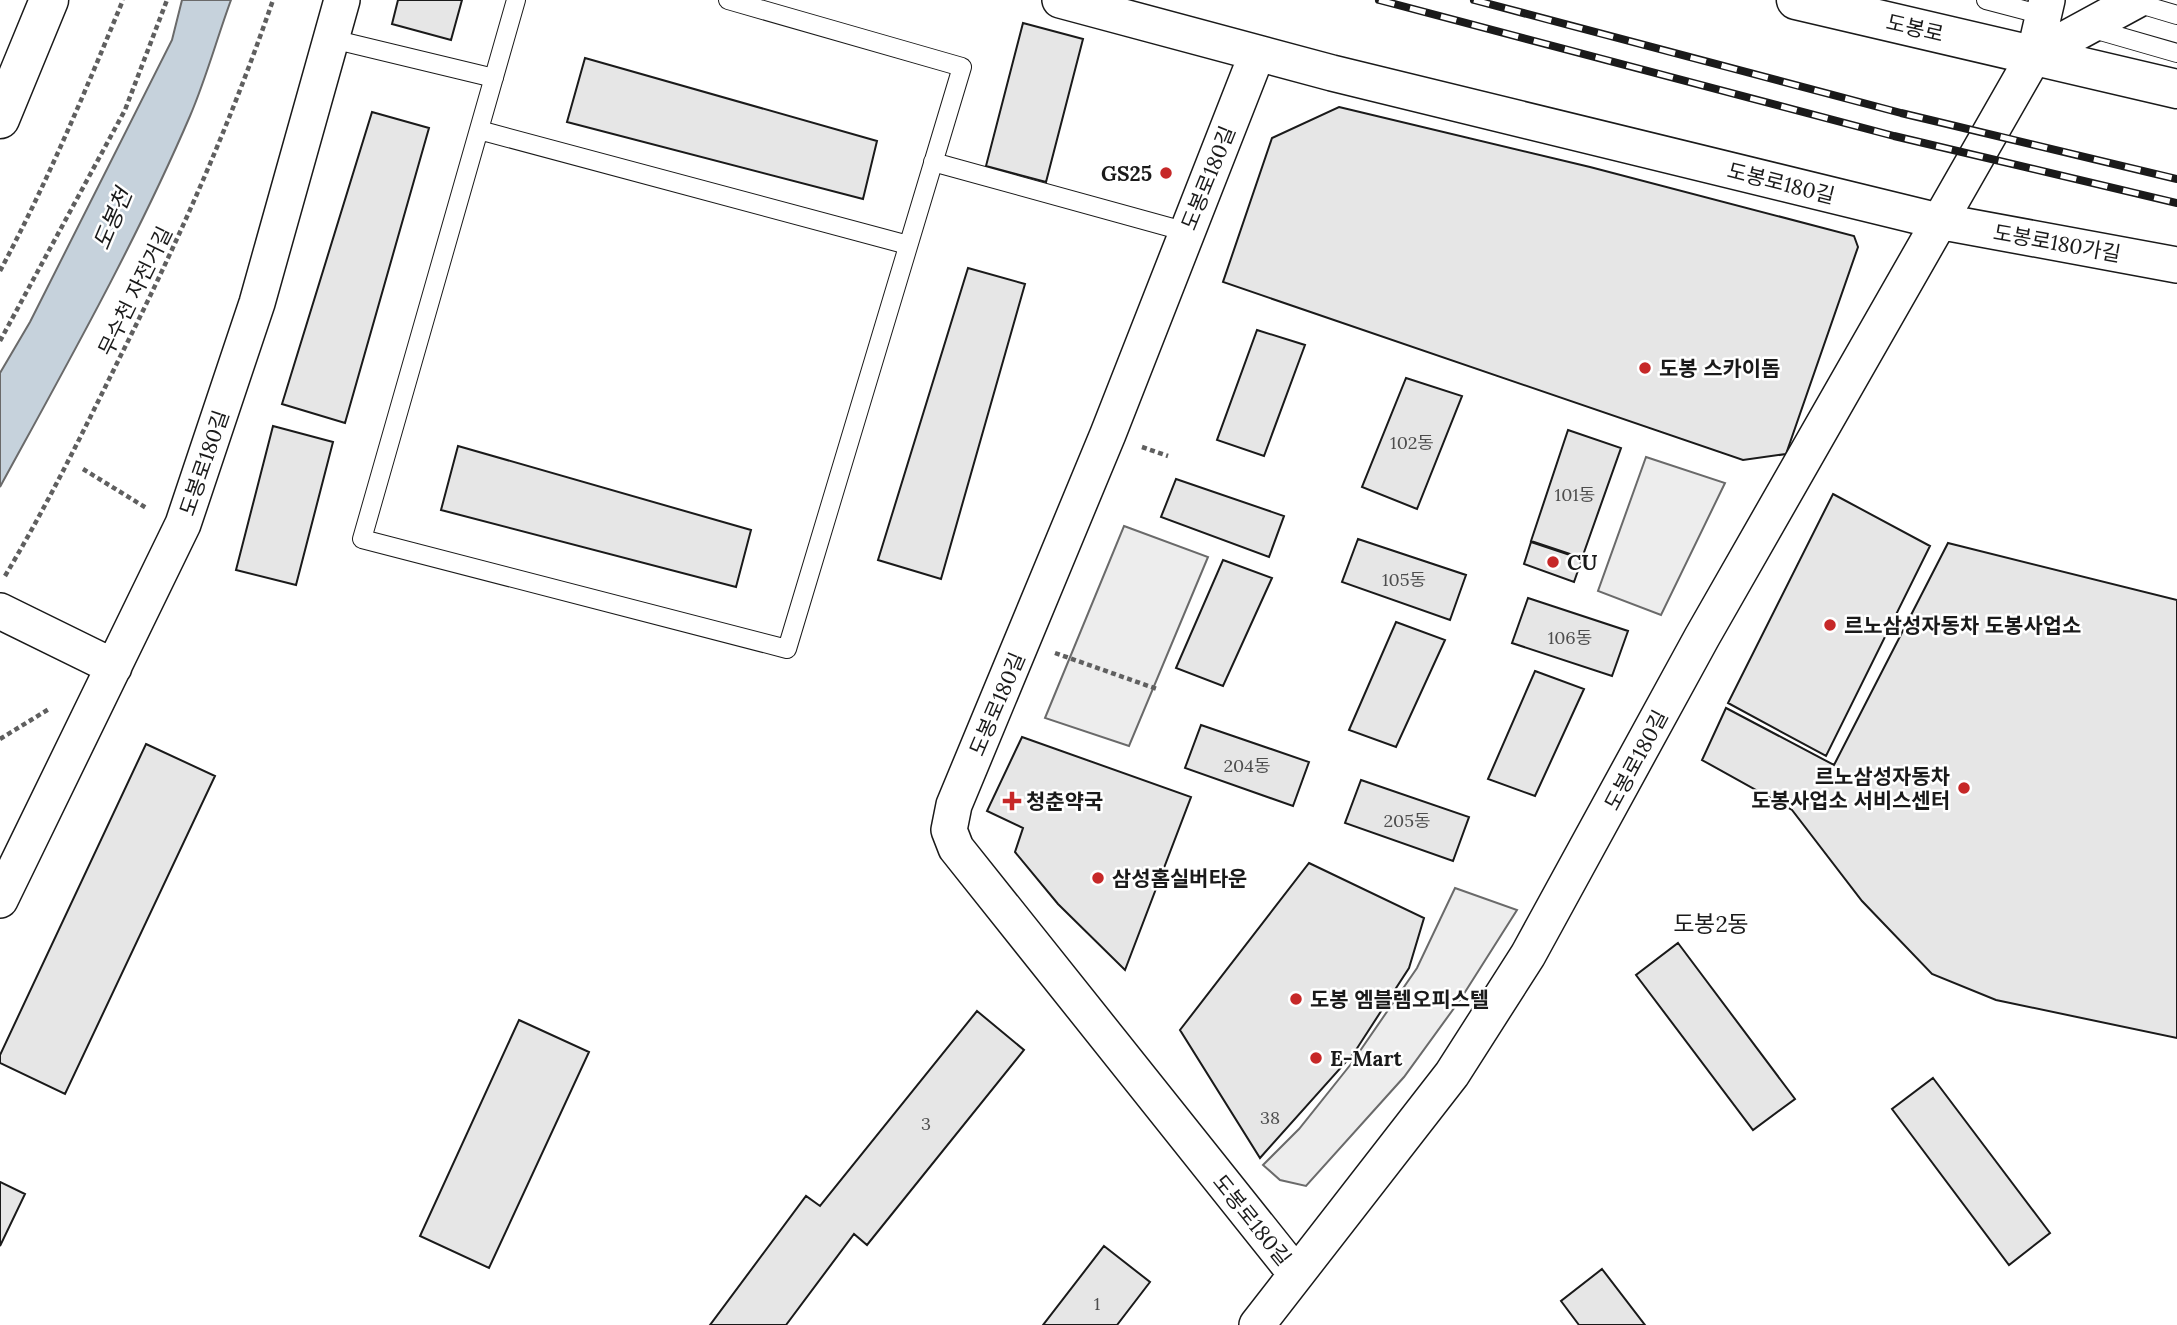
<svg xmlns="http://www.w3.org/2000/svg" width="2177" height="1325" font-family="Lora,'Noto Sans KR',serif">
	<rect width="100%" height="100%" fill="#fff"/>
	<path fill="#ededed" stroke="#6a6a6a" stroke-width="2" d="M1646,457L1725,483L1661,615L1598,591Z
		M1124,526L1208,557L1129,746L1045,718Z
		M1455,888L1517,910L1460,1000L1404,1077L1306,1186L1280,1180L1263,1165L1299,1129L1351,1064L1417,968Z"/>
	<path fill="#c6d2dc" stroke="#6a6a6a" stroke-width="2" d="M182,0H231C217,38 206,79 190,116C135,244 66,366 0,487V373L30,322L172,40Z"/>
	<path fill="#e6e6e6" stroke="#1a1a1a" stroke-width="2" d="M398,0H462L451,40L392,24Z
		M1023,23L1083,39L1046,182L986,166Z
		M585,58L877,141L863,199L567,122Z
		M1339,107L1590,167L1854,236L1858,247L1786,454L1743,460L1223,282L1272,138Z
		M372,112L429,128L345,423L282,404Z
		M968,268L1025,284L941,579L878,560Z
		M1257,330L1305,345L1264,456L1217,440Z
		M1406,378L1462,396L1417,509L1362,487Z
		M273,426L333,442L296,585L236,570Z
		M1568,430L1621,448L1582,558L1531,541Z
		M458,446L751,530L736,587L441,510Z
		M1176,479L1284,516L1269,557L1161,517Z
		M1833,494L1930,546L1826,756L1728,703Z
		M1358,539L1466,575L1450,620L1342,582Z
		M1531,542L1582,559L1574,582L1524,564Z
		M1948,543L2177,600V1038L1996,1000L1932,974L1862,901L1792,810L1702,760L1726,708L1834,765Z
		M1223,560L1272,578L1223,686L1176,668Z
		M1528,598L1628,631L1612,676L1512,643Z
		M1396,622L1445,640L1396,747L1349,730Z
		M1535,671L1584,689L1535,796L1488,779Z
		M1201,725L1309,762L1293,806L1185,768Z
		M1022,737L1191,797L1125,970L1058,904L1015,852L1023,828L987,811Z
		M146,744L215,776L65,1094L0,1063V1055Z
		M1361,780L1469,817L1453,861L1345,823Z
		M1309,863L1424,918L1409,968L1354,1053L1260,1158L1180,1030Z
		M1678,943L1795,1099L1753,1130L1636,975Z
		M977,1011L1024,1050L867,1245L854,1234L786,1325H710L806,1196L820,1206Z
		M519,1020L589,1052L489,1268L420,1236Z
		M1933,1078L2050,1233L2009,1265L1892,1109Z
		M0,1182L25,1194L0,1246Z
		M1104,1246L1150,1282L1117,1325H1043Z
		M1602,1269L1645,1325H1579L1561,1301Z"/>
	<g fill="none" stroke-linecap="round" stroke-linejoin="round">
		<g stroke="#1a1a1a" stroke-width="20">
			<path id="lane" d="M516,0L362,539L787,649L962,67L728,0
				M1986,0L2050,17
				M2130,1L2177,15
				M2090,28L2177,53
				M332,39L494,78
				M479,130L908,245
				M933,162L1187,232"/>
		</g>
		<g stroke="#1a1a1a" stroke-width="38">
			<path id="street" d="M1060,0L1332,73L1938,221L2177,265
				M1257,54L1108,434L954,805L949,830L956,848L1296,1274
				M2034,56L2137,0
				M0,611L114,667
				M0,900L183,524L257,303L342,0
				M1257,1325L1452,1074L1528,955L1702,637L2034,56L2047,0"/>
		</g>
		<g stroke="#1a1a1a" stroke-width="41">
			<path id="secondary" d="M1796,0L2177,89
				M0,119L49,0"/>
		</g>
		<path stroke="#5f5f5f" stroke-width="4.5" stroke-dasharray="5 3.5" stroke-linecap="butt" d="M0,271C47,183 85,92 123,0
			M0,341L125,110L167,0
			M1142,447L1168,456
			M83,469L148,509
			M5,576C48,504 84,430 121,355C179,240 231,122 273,0
			M1055,653L1157,689
			M0,739L49,709"/>
		<use href="#lane" stroke="#fff" stroke-width="18"/>
		<use href="#street" stroke="#fff" stroke-width="35"/>
		<use href="#secondary" stroke="#fff" stroke-width="38"/>
		<g stroke="#1a1a1a" stroke-width="8">
			<path id="rail" d="M1379,0L1894,136L2177,203
				M1474,0L1901,113L2177,179"/>
		</g>
		<use href="#rail" stroke="#fff" stroke-width="5" stroke-dasharray="16" stroke-linecap="butt"/>
	</g>
	<g fill="#c62828" stroke="#fff" stroke-width="2.5">
		<circle cx="1166" cy="173" r="7"/>
		<circle cx="1645" cy="368" r="7"/>
		<circle cx="1553" cy="562" r="7"/>
		<circle cx="1830" cy="625" r="7"/>
		<circle cx="1964" cy="788" r="7"/>
		<path d="M1008.5 790.5h7v7h7v7h-7v7h-7v-7h-7v-7h7z"/>
		<circle cx="1098" cy="878" r="7"/>
		<circle cx="1296" cy="999" r="7"/>
		<circle cx="1316" cy="1058" r="7"/>
	</g>
	<g text-anchor="middle" dominant-baseline="central" stroke-width="5" stroke-linejoin="round" paint-order="stroke">
		<g font-size="18" fill="#4d4d4d">
			<text x="1412" y="442">102동</text>
			<text x="1575" y="494">101동</text>
			<text x="1404" y="579">105동</text>
			<text x="1570" y="637">106동</text>
			<text x="1247" y="765">204동</text>
			<text x="1407" y="820">205동</text>
			<text x="1270" y="1117">38</text>
			<text x="926" y="1123">3</text>
			<text x="1097" y="1303">1</text>
		</g>
		<g font-size="21" fill="#1a1a1a" stroke="#fff">
			<text transform="translate(1915 28) rotate(13)">도봉로</text>
			<text transform="translate(1208 178) rotate(-68)">도봉로180길</text>
			<text transform="translate(1781 183) rotate(14)">도봉로180길</text>
			<text transform="translate(2057 243) rotate(10)">도봉로180가길</text>
			<text transform="translate(135 291) rotate(-64)">무수천 자전거길</text>
			<text transform="translate(204 463) rotate(-71)">도봉로180길</text>
			<text transform="translate(997 704) rotate(-67)">도봉로180길</text>
			<text transform="translate(1636 760) rotate(-62)">도봉로180길</text>
			<text transform="translate(1252 1220) rotate(51)">도봉로180길</text>
		</g>
		<g font-size="21" font-weight="bold" fill="#1a1a1a" stroke="#fff" text-anchor="start">
			<text x="1152" y="173" text-anchor="end">GS25</text>
			<text x="1659" y="368">도봉 스카이돔</text>
			<text x="1567" y="562">CU</text>
			<text x="1844" y="625">르노삼성자동차 도봉사업소</text>
			<text x="1950" y="776" text-anchor="end">르노삼성자동차<tspan x="1950" dy="24">도봉사업소 서비스센터</tspan></text>
			<text x="1026" y="801">청춘약국</text>
			<text x="1112" y="878">삼성홈실버타운</text>
			<text x="1310" y="999">도봉 엠블렘오피스텔</text>
			<text x="1330" y="1058">E-Mart</text>
		</g>
		<g font-size="23" font-style="italic" fill="#1a1a1a" stroke="#fff">
			<text transform="translate(112 219) rotate(-67)">도봉천</text>
		</g>
		<g font-size="23" fill="#1a1a1a" stroke="#fff">
			<text x="1711" y="923">도봉2동</text>
		</g>
	</g>
</svg>
